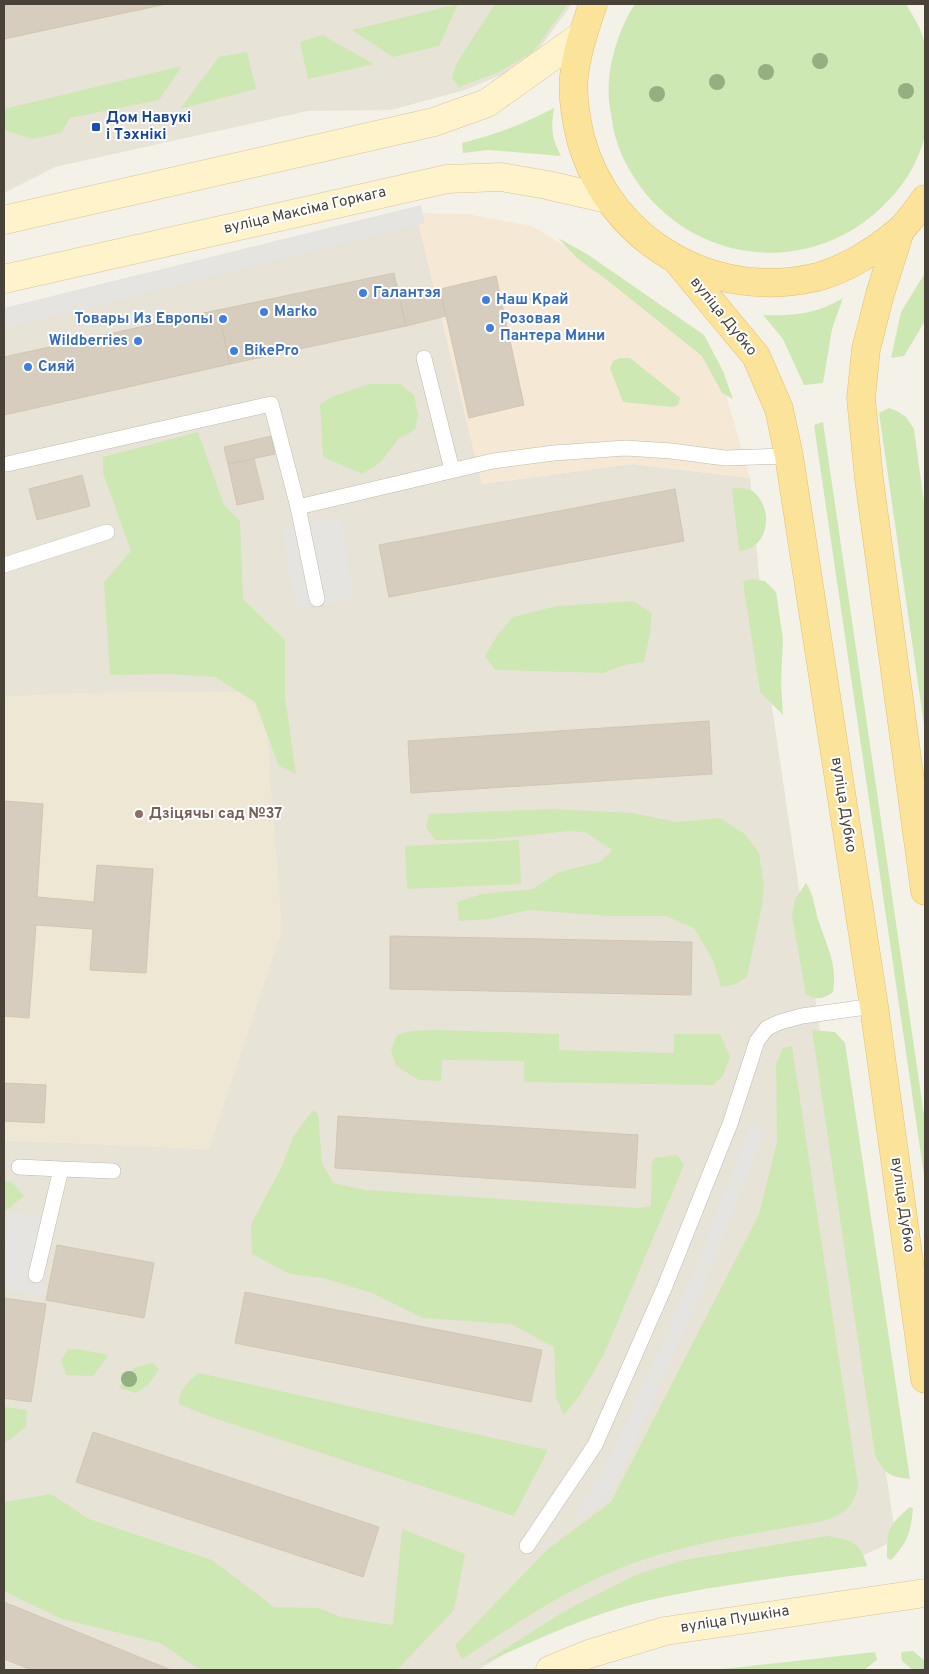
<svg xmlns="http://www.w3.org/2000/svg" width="929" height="1674" font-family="Overpass,sans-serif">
	<rect width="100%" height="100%" fill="#f4f1e9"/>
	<path fill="#e8e3d7" d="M4,4H572L536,53L501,75L465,90L391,110L308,111L55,167L4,193Z
		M416,213L482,484L632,464L750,478L770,694L896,1540L855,1559L671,1584L559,1622L478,1670H4V1140L209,1149L264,692L86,693L4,697V315Z"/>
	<path fill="#f5e9d5" d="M416,213L467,214L532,226L579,255L696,336L724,388L750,478L632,464L482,484Z"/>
	<path fill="#ede7d4" d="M264,692L282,931L209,1149L4,1140V697L86,693Z"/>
	<path fill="#cee8b3" d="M458,4L439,46L393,57L352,30Z
		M495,4H568L533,52L499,72L459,87L452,78L456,64Z
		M635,4H906C911,13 918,23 922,34C929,53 925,78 925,98C925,109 927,124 925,135C919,162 903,187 883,206C815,273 707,267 646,194C630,174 618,152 613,127C612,118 610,109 609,101C606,70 618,29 635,4Z
		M322,35L374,64L308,79L300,42Z
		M247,52L256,89L180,109L219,57Z
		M182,66L159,100L70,118L61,133L32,139L4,130V109Z
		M554,108C551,129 551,136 561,156L489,150L463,153L462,143C494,135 524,124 554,108Z
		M558,238L587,254L704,335L723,371L733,399L722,393L702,356L607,280L578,259Z
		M925,273V321L904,356L891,358L901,312Z
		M843,298L832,329L823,383L804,385L783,339L763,315C794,316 817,314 843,298Z
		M620,358H630L680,398L678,405L672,407L623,402L610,368L613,361Z
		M369,384H400L414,395L418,415L415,430L399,438L381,462L362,474L323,457L320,404L334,396Z
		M889,408L897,411L906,417L914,429L925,510V732L879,413Z
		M823,422L925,1122V1182L814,425Z
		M198,432L224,505L240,521L243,599L285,640V697L296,774L279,766L255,702L215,677L170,674L110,675L104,582L131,551L103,473V457Z
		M732,488C739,488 750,488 755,493C775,512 767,550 739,551Z
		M752,579L765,581L776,592L783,639L781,683L783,715L760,692L743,582Z
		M633,601L652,613L650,633L644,662L624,665L603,673L495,670L485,656L498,634L513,617L557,606Z
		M550,809L633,813L676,822L720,818L745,834L759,853L764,886L762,905L747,977L736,984L721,987L713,960L694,928L666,916H609L529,910L489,919L459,921L457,902L482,894L533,889L559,872L600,862L612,850L585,832L569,831L493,839L435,840L426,827L429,814Z
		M519,840L521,884L407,889L405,846Z
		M806,883C813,893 814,904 817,916C825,943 838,962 833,992C824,999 818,1000 806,995L792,916L795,899Z
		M438,1030L559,1034V1050L674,1053V1034H720L730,1057L723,1076L713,1085L524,1082V1061L442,1060L441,1081L419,1080L396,1066L391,1050L397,1035L411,1031Z
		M812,1030L835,1032L845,1043L910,1479C889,1477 885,1474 875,1455Z
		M792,1046L858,1485C854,1509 844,1513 823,1521C760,1533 695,1541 634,1563C572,1585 517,1623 462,1659L455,1645L548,1549L611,1502L759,1214L777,1142L776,1064L783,1048Z
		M313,1110L318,1114L322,1163L333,1183L366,1190L636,1208L651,1206L652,1163L654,1158L677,1155L684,1165L604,1354L580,1395L564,1415L556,1398L554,1347L511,1324L423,1318L372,1293L323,1278L290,1274L252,1254L251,1224L282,1166L293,1137Z
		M4,1181L12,1182L24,1196L4,1212Z
		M68,1349H78L109,1355L93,1376L66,1375L61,1360Z
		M153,1363L159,1369L148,1385L136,1393L119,1388L133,1368Z
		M199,1373L548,1450L514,1516L208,1416L179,1404C179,1389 188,1382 199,1373Z
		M4,1407L27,1410L26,1427L4,1444Z
		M51,1494L89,1519L212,1560L274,1607L318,1608L341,1617L393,1625L402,1529L465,1554L454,1610L397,1670H200L160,1643L62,1619L4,1591V1502Z
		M910,1507L913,1508C911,1532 908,1542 891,1560L887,1558C887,1530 888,1525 910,1507Z
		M827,1536C851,1540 860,1541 867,1566C793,1576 718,1584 645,1601C587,1615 532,1642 478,1666L563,1612L635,1575L684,1560Z
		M913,1651L925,1661V1670H913L902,1661L901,1652Z
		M875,1652L877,1660L864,1670H715Z"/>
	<path fill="#e6e4e1" d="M421,205L425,223L4,328V308Z
		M340,517L354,599L296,609L282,528Z
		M753,1120L764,1134L705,1283L635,1441L604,1502L572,1524L620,1437L692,1276Z
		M11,1211L55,1218L42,1296L4,1290V1257Z"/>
	<path fill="#d6cdbf" stroke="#d1c6b2" d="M4,4H166L4,39Z
		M394,273L406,326L230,364L218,310Z
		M496,276L524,405L469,418L440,289Z
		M440,292L446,316L406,326L400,301Z
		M218,310L230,364L4,415V357Z
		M271,436L275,454L228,464L224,447Z
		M254,459L264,499L237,505L228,464Z
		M82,475L90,506L37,520L29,489Z
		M675,489L684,541L389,597L379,545Z
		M709,721L712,774L411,793L408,741Z
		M4,801L43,804L37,897L94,902L97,865L153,869L146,973L90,970L93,929L36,925L29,1018L4,1016Z
		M390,936L692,942L691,995L390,989Z
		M4,1083L46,1085L44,1123L4,1121Z
		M338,1116L638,1135L635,1188L335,1168Z
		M57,1245L154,1263L144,1318L46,1300Z
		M245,1292L542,1350L531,1402L235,1343Z
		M4,1298L46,1304L31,1402L4,1398Z
		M93,1432L379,1527L363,1577L76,1482Z
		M4,1602L171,1670H32L4,1659Z"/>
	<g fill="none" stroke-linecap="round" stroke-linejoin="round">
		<g stroke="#c0b9ac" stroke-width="16">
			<path id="lane" d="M424,358L452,470
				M7,464L271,404L298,507L493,461L554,453L626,448L671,451L725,458L789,456
				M298,507L317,599
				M4,565L107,532
				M19,1167L61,1169
				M36,1275L61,1169L113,1171
				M527,1546L595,1445L665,1286L730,1124L757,1041L767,1028L780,1022L802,1016L874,1006"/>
		</g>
		<g stroke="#d3c69a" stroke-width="29">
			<path id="secondary" d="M4,220L434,122L487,103L581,36
				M4,279L447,179L501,177L547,185L608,199
				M550,1670L589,1654L665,1631L925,1593"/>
		</g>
		<g stroke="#e2c16a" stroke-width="29">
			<path id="primary" d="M593,4C585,28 577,51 574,76C572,97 576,120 581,140C610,242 713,302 817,277C844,270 877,250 899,231C909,222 917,210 925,199
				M900,231L880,294L866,349L861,398L869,479L925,891
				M678,262L756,356L779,409L789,456L874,1006L925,1379"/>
		</g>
		<use href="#lane" stroke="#fff" stroke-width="15"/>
		<use href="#secondary" stroke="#fef3ca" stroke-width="28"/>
		<use href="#primary" stroke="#fce39a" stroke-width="28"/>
	</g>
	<g fill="#94af80">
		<circle cx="820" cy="61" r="8"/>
		<circle cx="766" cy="72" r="8"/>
		<circle cx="717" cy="82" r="8"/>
		<circle cx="906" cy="91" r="8"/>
		<circle cx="657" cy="94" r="8"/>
		<circle cx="129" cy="1379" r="8"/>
	</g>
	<rect fill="#1a4fb4" stroke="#fff" stroke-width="2" x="91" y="122" width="10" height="10" rx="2.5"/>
	<g fill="#3f7fe0" stroke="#fff" stroke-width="2">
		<circle cx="363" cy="293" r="5"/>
		<circle cx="486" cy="300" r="5"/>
		<circle cx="264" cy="312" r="5"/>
		<circle cx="223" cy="319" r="5"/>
		<circle cx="490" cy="328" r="5"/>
		<circle cx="138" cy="341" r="5"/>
		<circle cx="234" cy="351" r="5"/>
		<circle cx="28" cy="367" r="5"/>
	</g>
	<circle fill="#8d6e63" stroke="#fff" stroke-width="2" cx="139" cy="814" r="5"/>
	<g text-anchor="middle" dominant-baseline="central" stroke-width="4" stroke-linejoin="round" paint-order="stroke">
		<g font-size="15" font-weight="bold" fill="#164399" stroke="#fff" text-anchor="start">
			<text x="106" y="118">Дом Навукі<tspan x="106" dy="17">і Тэхнікі</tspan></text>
		</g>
		<g font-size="15" fill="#484238" stroke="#fff">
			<text transform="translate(305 211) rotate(-13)">вуліца Максіма Горкага</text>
			<text transform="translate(723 317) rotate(51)">вуліца Дубко</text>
			<text transform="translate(843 805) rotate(81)">вуліца Дубко</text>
			<text transform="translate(902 1205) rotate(82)">вуліца Дубко</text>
			<text transform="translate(735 1620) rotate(-9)">вуліца Пушкіна</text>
		</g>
		<g font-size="15" font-weight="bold" fill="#366cbe" stroke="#fff" text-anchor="start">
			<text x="373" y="293">Галантэя</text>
			<text x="496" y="300">Наш Край</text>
			<text x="274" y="312">Marko</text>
			<text x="213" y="319" text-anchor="end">Товары Из Европы</text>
			<text x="500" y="319">Розовая<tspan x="500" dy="17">Пантера Мини</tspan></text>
			<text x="128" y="341" text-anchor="end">Wildberries</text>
			<text x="244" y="351">BikePro</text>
			<text x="38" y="367">Сияй</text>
		</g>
		<g font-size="15" font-weight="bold" fill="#785e54" stroke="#fff" text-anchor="start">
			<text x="149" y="814">Дзіцячы сад №37</text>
		</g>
	</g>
	<rect width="929" height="1674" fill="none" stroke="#484238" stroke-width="10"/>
</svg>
